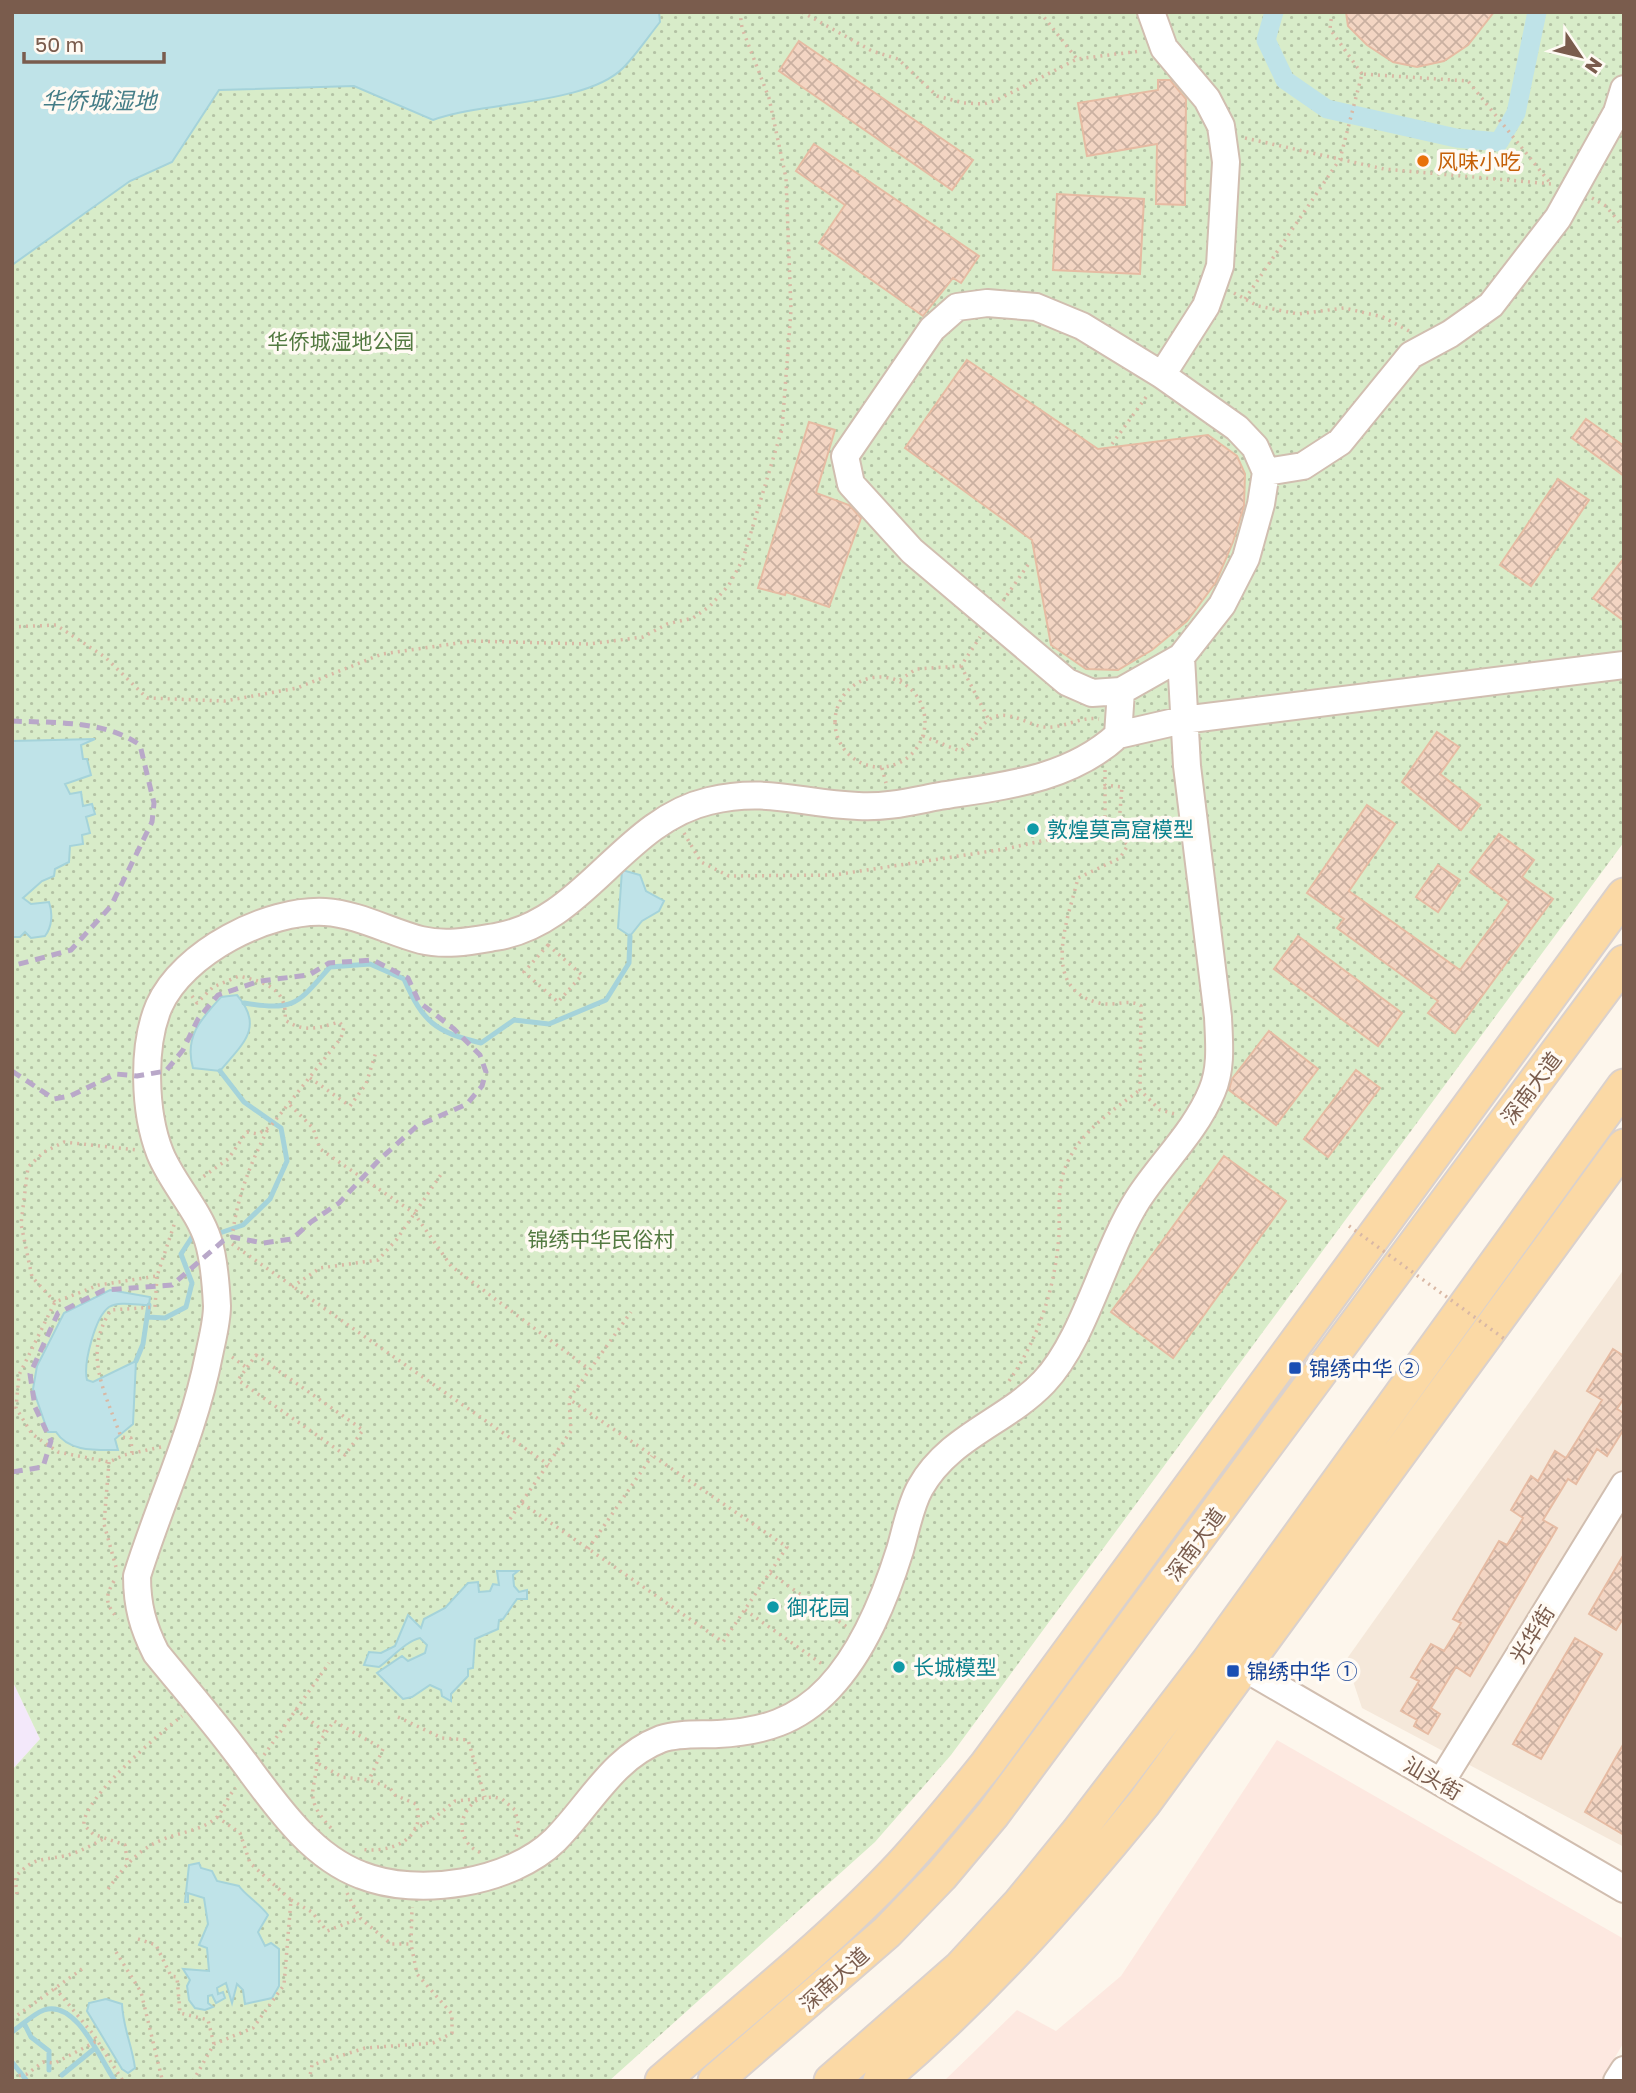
<svg xmlns="http://www.w3.org/2000/svg" width="1636" height="2093" font-family="'Golos Text','Noto Sans SC',sans-serif">
	<defs>
		<pattern id="park-dots" width="8" height="8" patternUnits="userSpaceOnUse" patternTransform="scale(1.75)"><rect width="8" height="8" fill="#d8ecc9"/><path d="M2 2h.1M6 6h.1" fill="none" stroke="#b4c2a5" stroke-width="1.8" stroke-linecap="round"/></pattern>
		<pattern id="building-cross-hatch" width="8" height="8" patternUnits="userSpaceOnUse" patternTransform="scale(1.75)"><rect width="8" height="8" fill="#f3d5c3"/><path d="M0 0l8 8M0 8l8-8" fill="none" stroke="#cab0a1"/></pattern>
	</defs>
	<rect width="100%" height="100%" fill="#fdf6ec"/>
	<path fill="#f5e8da" d="M1624,1269V1847L1362,1708L1346,1660Z"/>
	<path fill="#fde8e0" d="M1277,1740L1624,1939V2042L1601,2081H944L1017,2010L1056,2031L1121,1976Z"/>
	<path fill="#f3e8fa" d="M12,1680L40,1739L12,1770Z"/>
	<path fill="url(#park-dots)" d="M12,12H1624V842L951,1755L875,1842L609,2081H12V1770L40,1739L12,1680Z"/>
	<path fill="#bfe3e8" stroke="#a5d3da" stroke-width="2" d="M12,12H659L660,22C648,37 636,55 623,68C586,105 484,101 433,120L354,86L219,90L172,162L130,181L12,265Z
		M95,739L81,745L83,759H87L91,775L65,784L70,794L81,792L83,806L92,804L95,814L86,817L90,833L82,835L83,844L70,846L69,862L55,869L54,876L42,881L23,898L31,904L49,902C53,914 52,927 45,936L31,938L25,932L20,937H12V741Z
		M622,870L640,875L646,891L664,901L659,911L642,921L630,936L618,928Z
		M237,995C265,1028 242,1044 220,1071L193,1068C184,1037 201,1019 221,997Z
		M110,1290L150,1297L149,1305C137,1305 119,1301 109,1307C95,1317 83,1364 87,1380L93,1382L136,1361L133,1424L115,1439L118,1450C95,1450 69,1452 56,1432H48L33,1389L37,1366L64,1313Z
		M497,1571H518L513,1575L514,1586L519,1592L527,1590V1599H517L503,1619L499,1620L498,1629L475,1639L473,1668L468,1669V1676L451,1694V1701L442,1696L441,1690L430,1685L412,1697L403,1699L377,1673L402,1656L408,1661L425,1653L427,1645L420,1638C406,1641 392,1658 379,1667L364,1665L369,1652L381,1653L395,1646L408,1615L421,1628L424,1619L445,1608L468,1583L478,1582L479,1592L490,1591L493,1584L499,1585Z
		M199,1863L201,1868L212,1871L217,1881L239,1886C245,1895 259,1903 268,1915L258,1932L265,1946L271,1943L279,1949V1986L272,1998L245,2004L243,1990L237,1984L232,2003L226,1983L217,1988L218,1994L223,1992L225,1998L216,2003L212,1995L208,1996V2003L213,2007L205,2010L195,2008L189,2000L187,1986L190,1980L183,1969L209,1971L207,1948L199,1945L208,1924L204,1898L188,1893V1902H185L189,1865Z
		M106,1999L122,2004C123,2028 132,2045 135,2068L128,2073L122,2069L87,2011L89,2003Z"/>
	<g fill="none" stroke-linecap="round" stroke-linejoin="round">
		<path stroke="#a5d3da" stroke-width="5" d="M244,1003C296,1011 297,1004 330,967L370,964L404,979C423,1022 435,1032 481,1043L514,1020L549,1024L606,1000L629,963L630,936
			M214,1235L243,1225L270,1199L287,1161L281,1128L244,1102L220,1071
			M149,1305L147,1317L165,1318L186,1307L192,1283L181,1254L192,1237L197,1236
			M136,1361L143,1344L147,1317
			M24,2023L31,2037L49,2051V2070
			M12,2032C22,2025 33,2014 44,2010C76,1999 100,2059 115,2081
			M12,2062L27,2081
			M62,2075L94,2049"/>
		<path stroke="#bfe3e8" stroke-width="19" d="M1274,12L1266,40L1285,80L1327,109L1456,138L1499,142L1516,113L1537,12"/>
	</g>
	<path fill="url(#building-cross-hatch)" stroke="#e6bba3" stroke-width="2" d="M1346,12H1494L1468,45L1444,61L1417,67L1393,62L1367,45L1348,26Z
		M799,41L973,160L952,190L779,71Z
		M1158,80H1170L1186,99L1185,205L1156,204L1157,144L1087,156L1078,103L1158,90Z
		M814,144L979,256L961,283L953,278L923,316L819,243L845,205L796,171Z
		M1057,194L1144,199L1140,274L1053,270Z
		M967,360L1098,449L1208,435L1237,456L1245,474L1244,506L1233,542L1216,582L1187,621L1152,650L1118,670L1086,669L1051,645L1032,540L905,448Z
		M1586,419L1624,446V476L1572,438Z
		M809,422L835,430L816,493L849,505L861,518L829,607L786,592L785,595L758,588Z
		M1558,479L1589,500L1531,586L1500,565Z
		M1624,558V621L1593,598Z
		M1437,732L1459,747L1440,774L1480,805L1461,830L1402,782Z
		M1367,805L1395,824L1349,891L1460,970L1509,902L1470,872L1499,834L1534,860L1522,877L1553,899L1455,1033L1428,1013L1438,1001L1337,928L1344,919L1307,893Z
		M1438,865L1460,880L1438,912L1416,897Z
		M1298,936L1402,1013L1378,1046L1274,969Z
		M1269,1031L1318,1069L1276,1125L1229,1090L1232,1079Z
		M1356,1070L1380,1088L1328,1157L1304,1139Z
		M1224,1156L1286,1201L1173,1358L1111,1312Z
		M1613,1349L1624,1356V1398L1617,1409L1624,1413V1429L1607,1456L1597,1449L1576,1484L1568,1479L1543,1520L1557,1528L1470,1676L1456,1667L1431,1708L1440,1714L1428,1734L1414,1726L1417,1720L1401,1711L1419,1681L1411,1677L1431,1644L1444,1651L1461,1623L1453,1619L1499,1541L1507,1545L1523,1518L1511,1510L1531,1476L1538,1481L1555,1451L1566,1458L1602,1400L1587,1391Z
		M1624,1554V1617L1616,1630L1589,1614Z
		M1575,1638L1602,1654L1541,1759L1513,1744Z
		M1624,1743V1835L1585,1812Z"/>
	<g fill="none" stroke-linecap="round" stroke-linejoin="round">
		<g stroke="#d1beb0" stroke-width="30">
			<path id="minor" d="M1151,12L1164,48L1207,99L1221,126L1226,162L1220,266L1206,306L1162,375
				M987,303L1036,307L1082,326L1162,375L1237,428L1255,447L1266,472L1261,504L1246,558L1222,605L1181,657L1121,691L1092,693L1067,682L912,551L851,484L845,456L932,329L957,307Z
				M1266,472L1303,466L1340,442L1411,355L1450,334L1491,305L1558,218L1617,112L1624,89
				M1121,691L1118,735C1069,780 1003,786 940,796C913,801 885,808 858,806C801,804 768,787 709,801C623,821 584,923 495,937C471,941 446,946 421,940C390,932 358,914 325,912C268,909 183,952 159,1006C142,1046 144,1112 160,1153C172,1183 198,1209 208,1240C214,1259 216,1286 217,1306C217,1322 212,1340 209,1355C194,1432 160,1502 137,1576C137,1606 143,1627 156,1653C182,1685 209,1716 234,1749C269,1794 305,1854 361,1875C418,1898 511,1883 555,1840C590,1805 612,1758 661,1739C679,1733 699,1735 718,1734C762,1732 798,1721 829,1688C864,1651 885,1598 900,1550C906,1530 910,1506 920,1488C949,1436 1006,1422 1044,1382C1085,1339 1104,1252 1138,1199C1162,1162 1195,1132 1212,1091C1222,1068 1219,1041 1218,1017L1187,766L1181,657
				M1118,735L1183,720L1624,665
				M1243,1667L1624,1889
				M1441,1782L1624,1485
				M1617,2081L1624,2070"/>
		</g>
		<g stroke="#dad1cd" stroke-width="37">
			<path id="major" d="M662,2081C742,2011 828,1944 901,1866C931,1833 959,1799 987,1764L1624,895
				M715,2081L887,1932L941,1876L993,1814L1624,962
				M831,2081L960,1968L1020,1903L1078,1832L1208,1662L1624,1086
				M880,2081C980,1996 1062,1904 1144,1803L1624,1146"/>
		</g>
		<path stroke="#d9b8a5" stroke-width="3.5" stroke-dasharray="2 5" stroke-linecap="butt" d="M802,12L872,51L898,59L937,96L964,103L984,104L999,99L1077,59L1141,51
			M1040,12L1077,59
			M1332,12L1330,29L1362,74
			M1245,138L1384,169L1552,184
			M1592,198L1606,206L1624,228
			M1234,293L1258,306L1298,314L1344,308L1383,317L1409,331
			M1245,299L1340,159L1362,74L1468,81L1551,184
			M1112,444L1149,393
			M1003,601L1030,562
			M12,627L56,625L105,657L147,698L225,701L297,688L382,654L472,641L589,644L643,637L667,624L693,618L710,606L729,585L743,559L782,429L791,310L786,178L769,98L742,28L740,12
			M961,666L989,720
			M835 722a45 45 0 1 1 90 0a45 45 0 1 1-90 0Z
			M900,680L916,669L961,666L980,637
			M923,736L960,751C974,743 977,727 990,719C1008,708 1027,725 1044,727C1063,729 1080,716 1099,719
			M882,768L886,783
			M1105,770V785L1122,787L1118,836L1128,845L1120,858L1078,878C1068,920 1039,988 1099,1003C1114,1007 1129,998 1141,1006L1140,1090L1160,1110L1175,1114
			M684,833L701,862L729,876L834,875L1005,849L1105,827V785
			M548,945L582,975L558,1002L524,972Z
			M192,996L197,1003L213,987L239,976C265,982 288,989 285,1020C304,1033 319,1028 339,1022L344,1027L341,1038L270,1127L258,1134L247,1132L228,1159L200,1179
			M310,1078L350,1106L366,1084L376,1052
			M290,1105L313,1128L320,1149L414,1213L451,1266L589,1369
			M232,1238C237,1197 250,1164 269,1127
			M232,1244L549,1465
			M292,1287L320,1268L378,1260L397,1239L442,1173
			M55,1302L32,1277L21,1224L28,1167L44,1152L64,1142L138,1150
			M256,1355L363,1430L345,1455L238,1380Z
			M232,1357L247,1368
			M1009,1381C1039,1338 1055,1288 1059,1235C1060,1209 1056,1186 1068,1161C1083,1130 1113,1110 1140,1090
			M161,1447L124,1455L109,1462L58,1452L32,1434L16,1408L19,1375L55,1302L99,1285L157,1276L175,1222
			M132,1453L131,1438L121,1437C105,1392 82,1354 111,1310L155,1307L157,1277
			M109,1462L104,1524L116,1567
			M522,1503L723,1642L787,1547L569,1399
			M510,1519L571,1431L569,1399L631,1312
			M588,1549L652,1456
			M770,1573L847,1627
			M114,1581C104,1598 106,1604 118,1619
			M745,1610L822,1664
			M295,1709L325,1732
			M398,1717L442,1738L468,1740L485,1797
			M264,1755L329,1663
			M319,1764L342,1777L369,1780L390,1788L395,1795L416,1804C428,1840 388,1854 360,1849
			M477,1800C455,1816 457,1845 484,1854
			M331,1828C297,1792 322,1787 316,1747L334,1721L383,1749L369,1780
			M414,1829L429,1822L455,1801L494,1797L502,1799L515,1810L519,1827L515,1841
			M127,1860L125,1845L93,1834L84,1825C81,1800 161,1732 182,1716
			M108,1889C124,1867 138,1849 164,1839C181,1832 199,1831 215,1819C224,1811 227,1796 236,1788
			M347,1893L360,1918L391,1944H411
			M17,1894L15,1877C34,1857 39,1861 64,1856C78,1853 92,1845 105,1838
			M291,1900L312,1912L327,1931L360,1918
			M138,1939L156,1945L171,1976L177,1977L180,2013L208,2020L214,2044
			M116,1952L141,1992L162,2079
			M55,1988L93,2034L123,2081
			M12,2019L82,1969
			M12,2077L27,2074L43,2062L55,2063L97,2041
			M155,2081H170
			M193,2081L214,2044L253,2028L284,1985L291,1900L250,1863L240,1833L217,1817
			M309,2081L312,2065L365,2048L433,2043L452,2033V2014L417,1974L411,1944L412,1907"/>
		<use href="#minor" stroke="#fff" stroke-width="26"/>
		<use href="#major" stroke="#fbd9a5" stroke-width="33"/>
		<path stroke="#b9a8c9" stroke-width="5" stroke-dasharray="10 7" stroke-linecap="butt" d="M12,721C55,723 104,720 140,745L154,803L152,822L111,906L71,950L12,966
			M12,1071L54,1099L70,1096L116,1074L137,1076L166,1071L183,1050L198,1019L218,995L260,981L309,975L329,963L373,960L408,978L419,1002L454,1029L480,1055L486,1072L482,1086L467,1104L417,1126L379,1160L339,1203L311,1222L292,1239L263,1243L232,1237L223,1241L172,1285L104,1290L58,1313L30,1374L35,1407L51,1441L43,1467L12,1472"/>
		<path stroke="#d9b8a5" stroke-width="3.5" stroke-dasharray="2 5" stroke-linecap="butt" d="M1349,1226L1506,1340"/>
	</g>
	<circle fill="#e8710a" stroke="#fffaf3" stroke-width="2.5" cx="1423" cy="161" r="7"/>
	<g fill="#0f9aa8" stroke="#fffaf3" stroke-width="2.5">
		<circle cx="1033" cy="829" r="7"/>
		<circle cx="773" cy="1607" r="7"/>
		<circle cx="899" cy="1667" r="7"/>
	</g>
	<g fill="#1a4fb4" stroke="#fffaf3" stroke-width="2.5">
		<rect x="1288" y="1361" width="14" height="14" rx="3.5"/>
		<rect x="1226" y="1664" width="14" height="14" rx="3.5"/>
	</g>
	<g text-anchor="middle" dominant-baseline="central" stroke-width="7" stroke-linejoin="round" paint-order="stroke">
		<g font-size="21" fill="#c56008" stroke="#fffaf3" text-anchor="start">
			<text x="1437" y="161">风味小吃</text>
		</g>
		<g font-size="21" fill="#537a41" stroke="#fffaf3">
			<text x="341" y="341">华侨城湿地公园</text>
			<text x="601" y="1239">锦绣中华民俗村</text>
		</g>
		<g font-size="21" fill="#0d838f" stroke="#fffaf3" text-anchor="start">
			<text x="1047" y="829">敦煌莫高窟模型</text>
			<text x="787" y="1607">御花园</text>
			<text x="913" y="1667">长城模型</text>
		</g>
		<g font-size="21" fill="#7a5c4d" stroke="#fffaf3">
			<text transform="translate(1531 1088) rotate(-53)">深南大道</text>
			<text transform="translate(1195 1544) rotate(-54)">深南大道</text>
			<text transform="translate(1532 1634) rotate(-58)">光华街</text>
			<text transform="translate(1433 1778) rotate(30)">汕头街</text>
			<text transform="translate(834 1979) rotate(-42)">深南大道</text>
		</g>
		<g font-size="21" fill="#164399" stroke="#fffaf3" text-anchor="start">
			<text x="1309" y="1368">锦绣中华 ②</text>
			<text x="1247" y="1671">锦绣中华 ①</text>
		</g>
		<g font-size="23" font-style="italic" fill="#437c86" stroke="#fffaf3">
			<text x="99" y="100">华侨城湿地</text>
		</g>
	</g>
	<rect width="1636" height="2093" fill="none" stroke="#7a5c4d" stroke-width="28"/>
	<g transform="translate(1580 56) rotate(125)" stroke="#fffaf3" stroke-width="5" paint-order="stroke">
	<path d="M0-5L12 26L0 18L-12 26Z" fill="#7a5c4d"/>
	<text y="-10" font-size="19" font-weight="bold" text-anchor="middle" fill="#7a5c4d">N</text>
	</g>
	<path d="M24 52v10h140v-10" fill="none" stroke="#7a5c4d" stroke-width="3.5"/>
	<text x="35" y="52" font-size="21" fill="#7a5c4d" stroke="#fffaf3" stroke-width="5" paint-order="stroke">50 m</text>
</svg>
